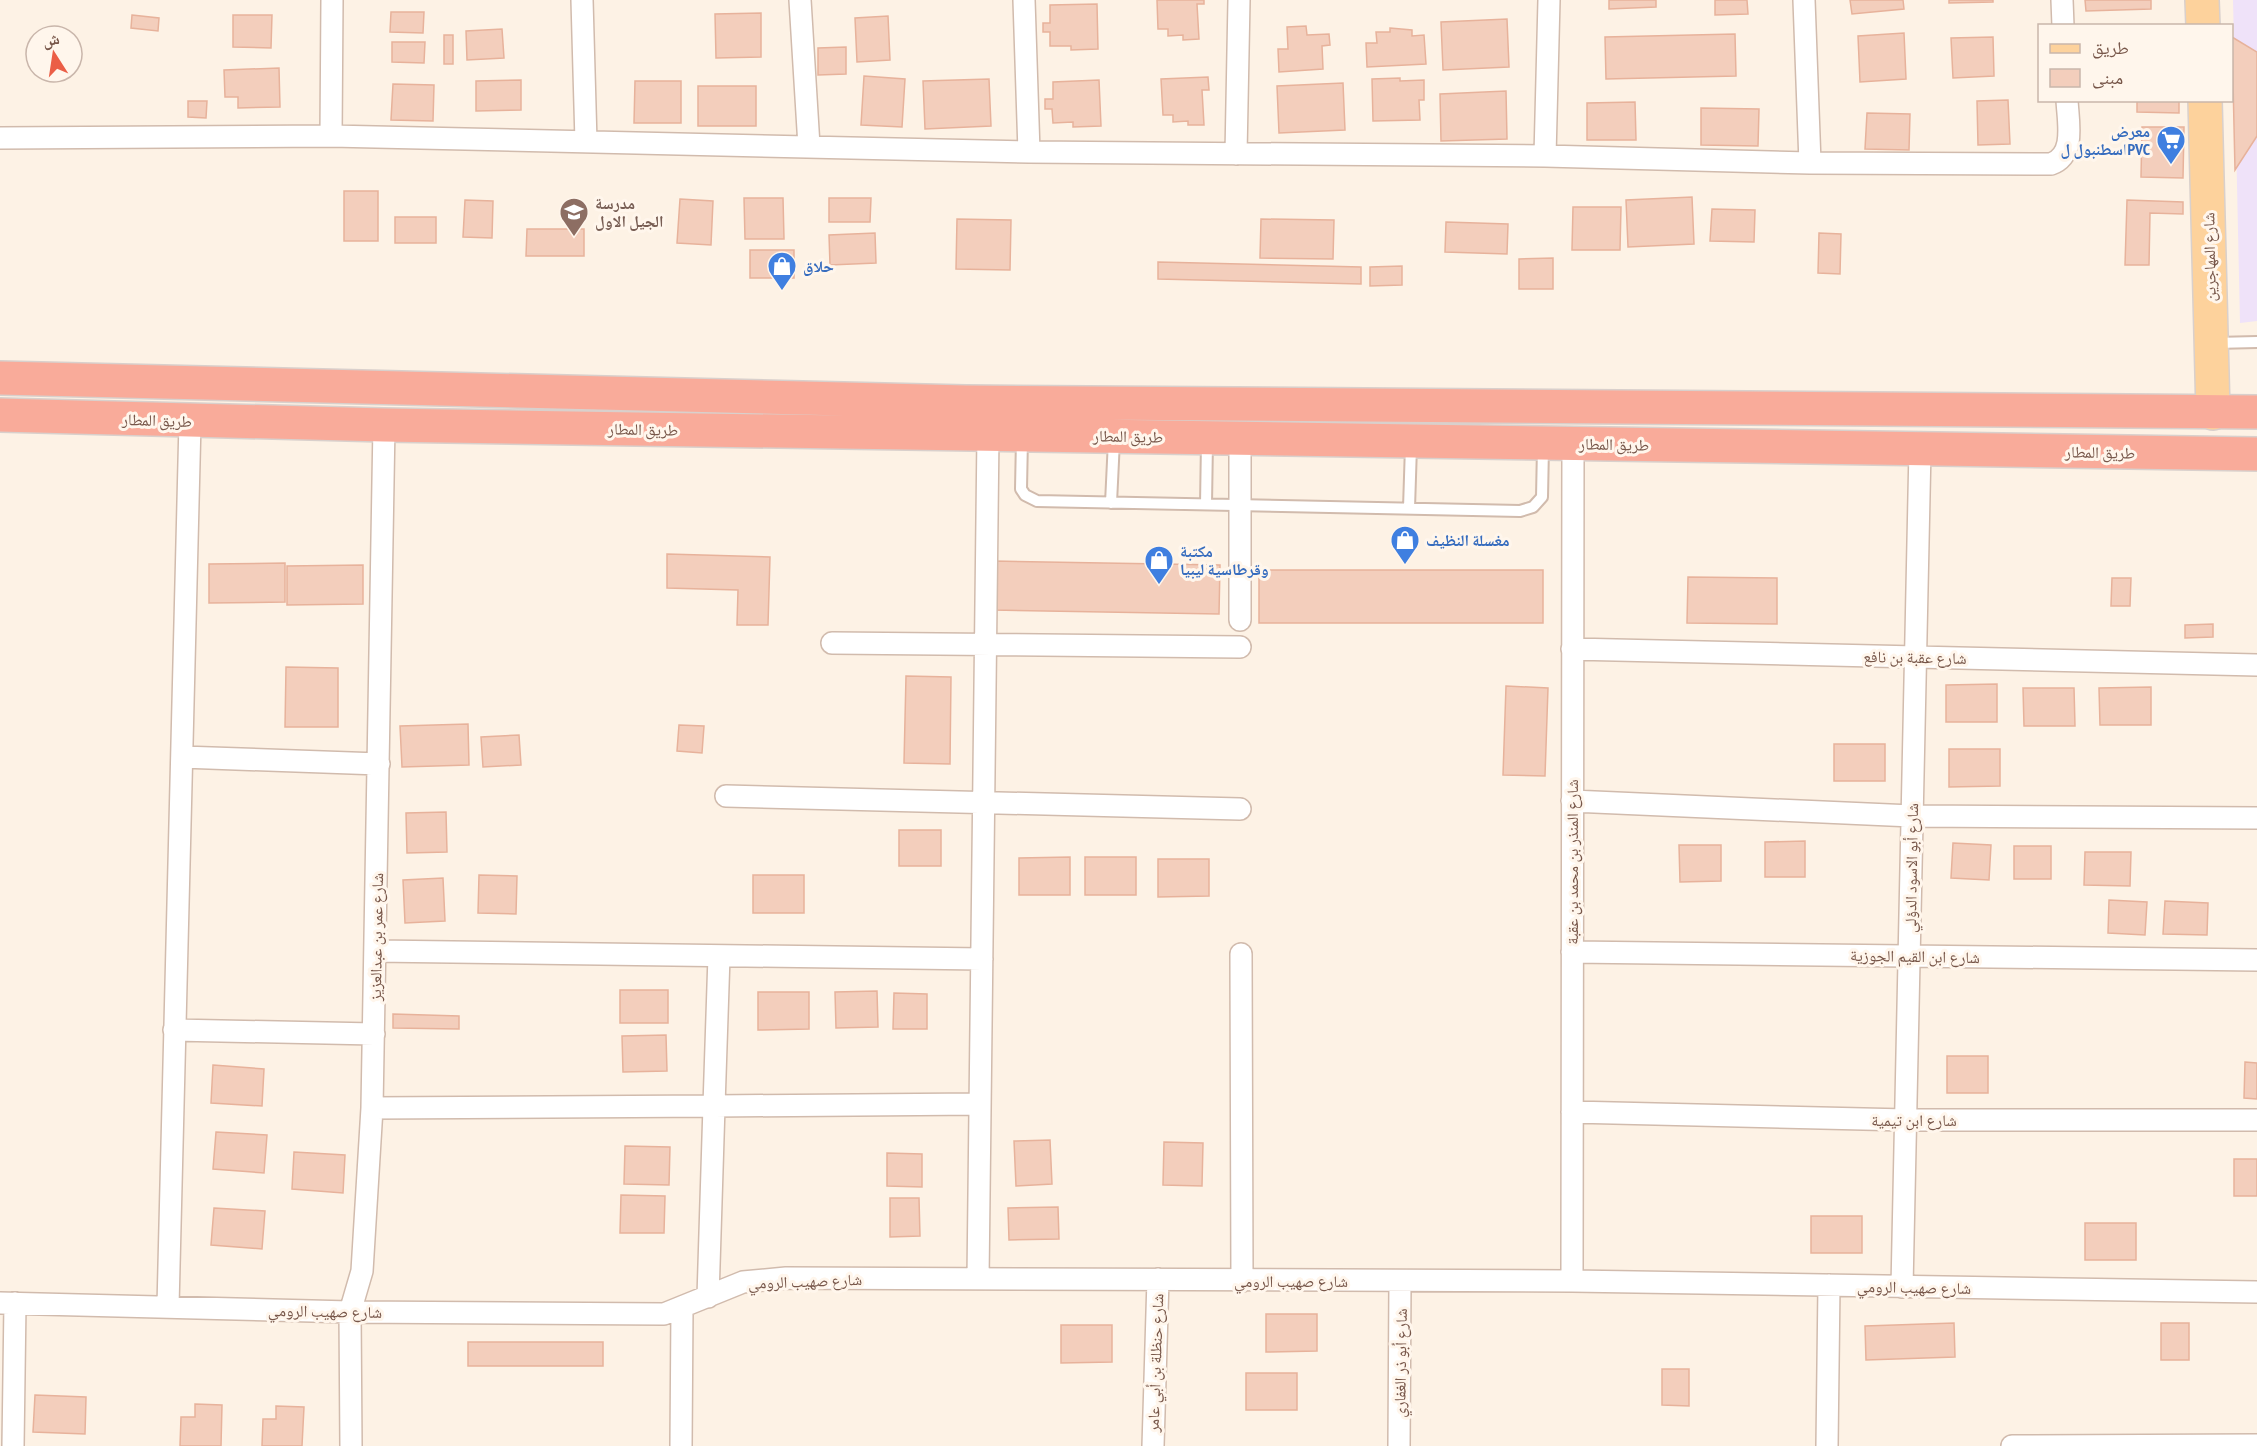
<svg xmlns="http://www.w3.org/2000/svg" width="2257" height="1446" font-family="'PT Sans Narrow','Noto Naskh Arabic',sans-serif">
	<rect width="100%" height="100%" fill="#fdf2e5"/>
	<path fill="#efe2f9" d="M2233,0H2257V321L2240,323Z"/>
	<path fill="#f3cebc" stroke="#e7b29b" stroke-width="1.5" d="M1157,0H1204V4H1197L1199,39L1183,40V35L1168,36V29H1158Z
		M1609,0H1656V7L1609,9Z
		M1715,0H1747L1748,14L1715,15Z
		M1850,0H1903L1904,9L1852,14Z
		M1949,0H1993V2L1949,3Z
		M2085,0H2151V9L2086,11Z
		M1097,4L1098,49L1071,50V46H1050V32H1043V23H1050V5Z
		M391,12H424L423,33L390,32Z
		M761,13V57L716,58L715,14Z
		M132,15L159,18L158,31L131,28Z
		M233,15H272L271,48L233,47Z
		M888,16L890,60L857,62L855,18Z
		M1507,19L1509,67L1443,70L1441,22Z
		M1306,26L1307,35L1329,34L1330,45L1322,46L1323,69L1279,72L1278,49H1288L1287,27Z
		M1390,28L1412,30V36L1424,35L1426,64L1367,67L1366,43H1377L1376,32H1390Z
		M502,29L504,58L467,60L466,31Z
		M1904,33L1906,79L1860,82L1858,36Z
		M1735,34L1736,76L1606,79L1605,37Z
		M444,35H453V64H444Z
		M1993,37L1994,76L1953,78L1951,38Z
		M2232,37L2257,52V136L2235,170Z
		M392,42H425L424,63L392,62Z
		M846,47V74L818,75V48Z
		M279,68L280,107L238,108V97H225L224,70Z
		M864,76L905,79L902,127L861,125Z
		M1208,77L1209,90H1202L1204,125H1188V121L1173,122V115H1163L1161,79Z
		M1400,78V81L1424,80V100H1419L1420,120L1373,121L1372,79Z
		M989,79L991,126L925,129L923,81Z
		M521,80V110L476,111V81Z
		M1099,80L1101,126L1073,127V122L1053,123L1052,109H1045V99H1053V82Z
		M635,81H681V123H634Z
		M1343,83L1345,130L1279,133L1277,86Z
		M393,84L434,85L433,121L391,120Z
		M698,86H756V126H698Z
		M1506,91L1507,139L1441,141L1440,94Z
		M2008,100L2010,144L1978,145L1977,101Z
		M2137,100H2179V113L2137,112Z
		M188,101H207L206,118L188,117Z
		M1635,102L1636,140H1587V103Z
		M1701,108L1759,109L1758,146L1701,145Z
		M1867,113L1910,114L1909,150L1865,149Z
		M2142,127H2184L2183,178L2141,177Z
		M344,191H378V241H344Z
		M1692,197L1694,244L1628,247L1626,200Z
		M744,198H783L784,239H745Z
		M829,198H871L870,222H829Z
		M680,199L713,201L711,245L677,243Z
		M465,200L493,201L492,238L463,237Z
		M2127,200L2183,202V214L2150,213L2149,265H2125Z
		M1573,207H1621L1620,250H1572Z
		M1712,209L1755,210L1754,242L1710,241Z
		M395,217H436V243H395Z
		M957,219L1011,220L1010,270L956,269Z
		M1261,219L1334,220L1333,259L1260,258Z
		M1446,222L1508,224L1507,254L1445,252Z
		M527,229H584V256H526Z
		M875,233L876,263L830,265L829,235Z
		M1819,233L1841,234L1840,274L1818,273Z
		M750,250H794V278H750Z
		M1553,258V289H1519V259Z
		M1158,262L1361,267V284L1158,279Z
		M1402,266V285L1370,286V267Z
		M667,554L770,557L768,625H737L738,590L667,588Z
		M994,561L1220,565L1219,614L993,610Z
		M285,563V602L209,603V564Z
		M363,565V604L287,605V566Z
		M1259,570H1543V623H1259Z
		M1688,577L1777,578V624L1687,623Z
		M2112,578H2131L2130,606H2111Z
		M2213,624V637L2185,638V625Z
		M286,667L338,668V727H285Z
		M906,676L951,677L950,764L904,763Z
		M1997,684V722H1946V685Z
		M1506,686L1548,688L1545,776L1503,775Z
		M2151,687V725H2100L2099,688Z
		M2023,688H2074L2075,726H2024Z
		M468,724L469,765L402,767L400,726Z
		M679,725L704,726L702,753L677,751Z
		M519,735L521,765L483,767L481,737Z
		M1834,744H1885V781H1834Z
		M1949,749H2000V786L1949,787Z
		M446,812L447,852L407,853L406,813Z
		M899,830H941V866H899Z
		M1805,841V877H1765V842Z
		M1953,843L1991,845L1989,880L1951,878Z
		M1679,845H1721V881L1680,882Z
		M2014,846H2051V879H2014Z
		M2085,852H2131L2130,886L2084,885Z
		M1070,857V895H1019V858Z
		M1085,857H1136V895H1085Z
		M1158,859H1209V896L1158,897Z
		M479,875L517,876L516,914L478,913Z
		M753,875H804V913H753Z
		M443,878L445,921L405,923L403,880Z
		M2109,900L2147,902L2145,935L2108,933Z
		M2165,901L2208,903L2207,935L2163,934Z
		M620,990H668V1023H620Z
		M877,991L878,1027L836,1028L835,992Z
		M758,992H809V1029L758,1030Z
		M894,993L927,994V1029H893Z
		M393,1014L459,1016V1029L393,1028Z
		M666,1035L667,1071L623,1072L622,1036Z
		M1947,1056H1988V1093H1947Z
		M2245,1062L2257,1063V1099L2244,1098Z
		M213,1065L264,1069L262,1106L211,1103Z
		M216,1132L267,1135L264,1173L213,1169Z
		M1050,1140L1052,1184L1016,1186L1014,1141Z
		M1164,1142L1203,1143L1202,1186L1163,1185Z
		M625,1146L670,1147L669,1185L624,1184Z
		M294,1152L345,1155L343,1193L292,1189Z
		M887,1153L922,1154V1187L887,1186Z
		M2234,1159H2257V1196H2234Z
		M621,1195L665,1196L664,1233H620Z
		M890,1198H919L920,1236L890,1237Z
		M1058,1207L1059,1239L1009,1240L1008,1208Z
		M214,1208L265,1211L262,1249L211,1245Z
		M1811,1216H1862V1253H1811Z
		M2085,1223H2136V1260H2085Z
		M1266,1314H1317V1351L1266,1352Z
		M1954,1323L1955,1357L1866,1360L1865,1326Z
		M2161,1323H2189V1360H2161Z
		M1061,1325H1112V1362L1061,1363Z
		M468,1342H603V1366H468Z
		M1662,1369H1689V1406L1662,1405Z
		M1246,1373H1297V1410H1246Z
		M35,1395L86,1397L85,1434L33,1432Z
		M195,1404L222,1405L221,1446H180L181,1417H195Z
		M276,1406L304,1407L302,1446H262L263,1419H276Z"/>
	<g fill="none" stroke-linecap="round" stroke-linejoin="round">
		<g stroke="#d1bbad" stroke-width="14">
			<path id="lane" d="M2215,343L2257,342
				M1022,438L1021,489L1025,495L1037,501L1520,511L1533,507L1542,497L1543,447
				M1111,503L1114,440
				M1206,504L1207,442
				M1409,508L1411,446"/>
		</g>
		<g stroke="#d1bbad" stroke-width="24">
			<path id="street" d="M582,0L586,142
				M800,0L809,146
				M1024,0L1029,152
				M1804,0L1810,163
				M2062,0L2063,26
				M331,136L332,0
				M0,138L331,136L1029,152L1545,156L1549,0
				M1236,154L1239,0
				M1545,156L1810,163L2051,164C2076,155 2068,122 2067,100
				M1240,438V620
				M832,643L1240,647
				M1572,649L2257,665
				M182,757L379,764
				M726,796L1240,809
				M1572,801L1912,816L2257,818
				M375,951L982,959
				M1572,952L2257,960
				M1241,954L1242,1281
				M174,1030L374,1034
				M372,1108L714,1106L719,956
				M1572,1112L1906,1120H2257
				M978,1279L988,434
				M1572,1281L1573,443
				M1902,1287L1920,449
				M708,1297L714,1106L980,1104
				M0,1303L350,1312L664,1314L743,1282L786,1278L1572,1281L2257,1292
				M168,1306L190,422
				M13,1446L15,1303
				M351,1446L350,1312L362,1271L372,1108L384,425
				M681,1446L682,1308
				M1153,1446L1158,1279
				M1399,1446L1400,1281
				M1827,1446L1829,1285
				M2012,1446L2257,1445"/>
		</g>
		<g stroke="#d9d0cc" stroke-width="36">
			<path id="primary" d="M2202,0L2203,26
				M2205,100L2213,413"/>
		</g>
		<g stroke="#d9d0cc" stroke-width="36">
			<path id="highway" d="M0,378L966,402L2257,412
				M0,415L384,425L2257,454"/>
		</g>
		<use href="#lane" stroke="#fff" stroke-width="10"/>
		<use href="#street" stroke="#fff" stroke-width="21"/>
		<use href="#primary" stroke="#fdd29c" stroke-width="33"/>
		<use href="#highway" stroke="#f9ab9a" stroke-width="33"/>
	</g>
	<defs>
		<g id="supermarket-pin" transform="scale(1.5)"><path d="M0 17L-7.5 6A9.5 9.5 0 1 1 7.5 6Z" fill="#3f7fe0" stroke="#fff6ec"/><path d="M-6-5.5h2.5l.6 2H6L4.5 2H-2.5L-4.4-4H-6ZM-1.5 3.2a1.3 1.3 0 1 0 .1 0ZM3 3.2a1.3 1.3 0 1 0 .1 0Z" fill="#fff"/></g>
		<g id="school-pin" transform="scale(1.5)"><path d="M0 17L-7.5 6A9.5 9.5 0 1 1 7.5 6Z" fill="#8d6e63" stroke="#fff6ec"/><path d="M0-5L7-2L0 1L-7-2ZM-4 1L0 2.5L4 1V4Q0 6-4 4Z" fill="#fff"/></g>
		<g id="shop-pin" transform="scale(1.5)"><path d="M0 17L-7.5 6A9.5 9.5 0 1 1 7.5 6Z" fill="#3f7fe0" stroke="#fff6ec"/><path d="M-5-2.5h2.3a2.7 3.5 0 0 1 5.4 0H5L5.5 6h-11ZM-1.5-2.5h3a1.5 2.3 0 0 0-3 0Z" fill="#fff"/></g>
	</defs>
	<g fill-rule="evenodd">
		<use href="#supermarket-pin" x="2171" y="140"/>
		<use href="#school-pin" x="574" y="212"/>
		<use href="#shop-pin" x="782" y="266"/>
		<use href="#shop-pin" x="1405" y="540"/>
		<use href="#shop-pin" x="1159" y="560"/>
	</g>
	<g text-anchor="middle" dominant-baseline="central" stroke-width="6" stroke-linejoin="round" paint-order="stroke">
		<g font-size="16" font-weight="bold" fill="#366cbe" stroke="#fff6ec" text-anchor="start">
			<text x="2150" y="131" text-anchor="end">معرض<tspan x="2150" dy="18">اسطنبول لPVC</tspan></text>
			<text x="803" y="266">حلاق</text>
			<text x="1426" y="540">مغسلة النظيف</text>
			<text x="1180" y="551">مكتبة<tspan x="1180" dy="18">وقرطاسية ليبيا</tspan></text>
		</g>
		<g font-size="16" font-weight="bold" fill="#785e54" stroke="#fff6ec" text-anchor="start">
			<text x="595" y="203">مدرسة<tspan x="595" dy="18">الجيل الاول</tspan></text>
		</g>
		<g font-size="16" fill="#775649" stroke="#fff6ec">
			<text transform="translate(2209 257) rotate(-91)">شارع المهاجرين</text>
			<text transform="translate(157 420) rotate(2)">طريق المطار</text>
			<text transform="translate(643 429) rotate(1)">طريق المطار</text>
			<text transform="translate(1128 436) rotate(1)">طريق المطار</text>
			<text transform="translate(1614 444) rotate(1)">طريق المطار</text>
			<text transform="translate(2100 452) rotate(1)">طريق المطار</text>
			<text transform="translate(1915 657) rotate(1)">شارع عقبة بن نافع</text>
			<text transform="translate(1572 862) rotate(-90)">شارع المنذر بن محمد بن عقبة</text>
			<text transform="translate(1911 868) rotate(-89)">شارع أبو الاسود الدؤلي</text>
			<text transform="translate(376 937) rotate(-89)">شارع عمر بن عبدالعزيز</text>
			<text transform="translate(1915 956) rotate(1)">شارع ابن القيم الجوزية</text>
			<text x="1914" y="1120">شارع ابن تيمية</text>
			<text transform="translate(805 1281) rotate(-2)">شارع صهيب الرومي</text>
			<text x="1291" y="1281">شارع صهيب الرومي</text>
			<text transform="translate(1914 1287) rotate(1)">شارع صهيب الرومي</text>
			<text transform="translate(325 1311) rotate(1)">شارع صهيب الرومي</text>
			<text transform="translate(1155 1363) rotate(-88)">شارع حنظلة بن أبي عامر</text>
			<text transform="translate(1400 1363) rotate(-89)">شارع أبو ذر الغفاري</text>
		</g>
	</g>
	<rect x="2038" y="24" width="195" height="78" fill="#fff6ec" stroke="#c9b6ab" stroke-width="1.5"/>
	<rect x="2050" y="44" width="30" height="9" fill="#fdd29c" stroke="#c9b6ab" stroke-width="1.5"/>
	<text x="2092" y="54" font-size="18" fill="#775649">طريق</text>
	<rect x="2050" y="69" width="30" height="18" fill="#f3cebc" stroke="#c9b6ab" stroke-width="1.5"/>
	<text x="2092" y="84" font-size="18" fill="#775649">مبنى</text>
	<g transform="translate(54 54) rotate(348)"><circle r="28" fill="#fff6ec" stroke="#c9b6ab" stroke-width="1.5"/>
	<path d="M0-4.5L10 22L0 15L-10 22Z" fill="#eb5e46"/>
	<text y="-9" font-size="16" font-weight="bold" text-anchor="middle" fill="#775649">ش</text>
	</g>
</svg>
